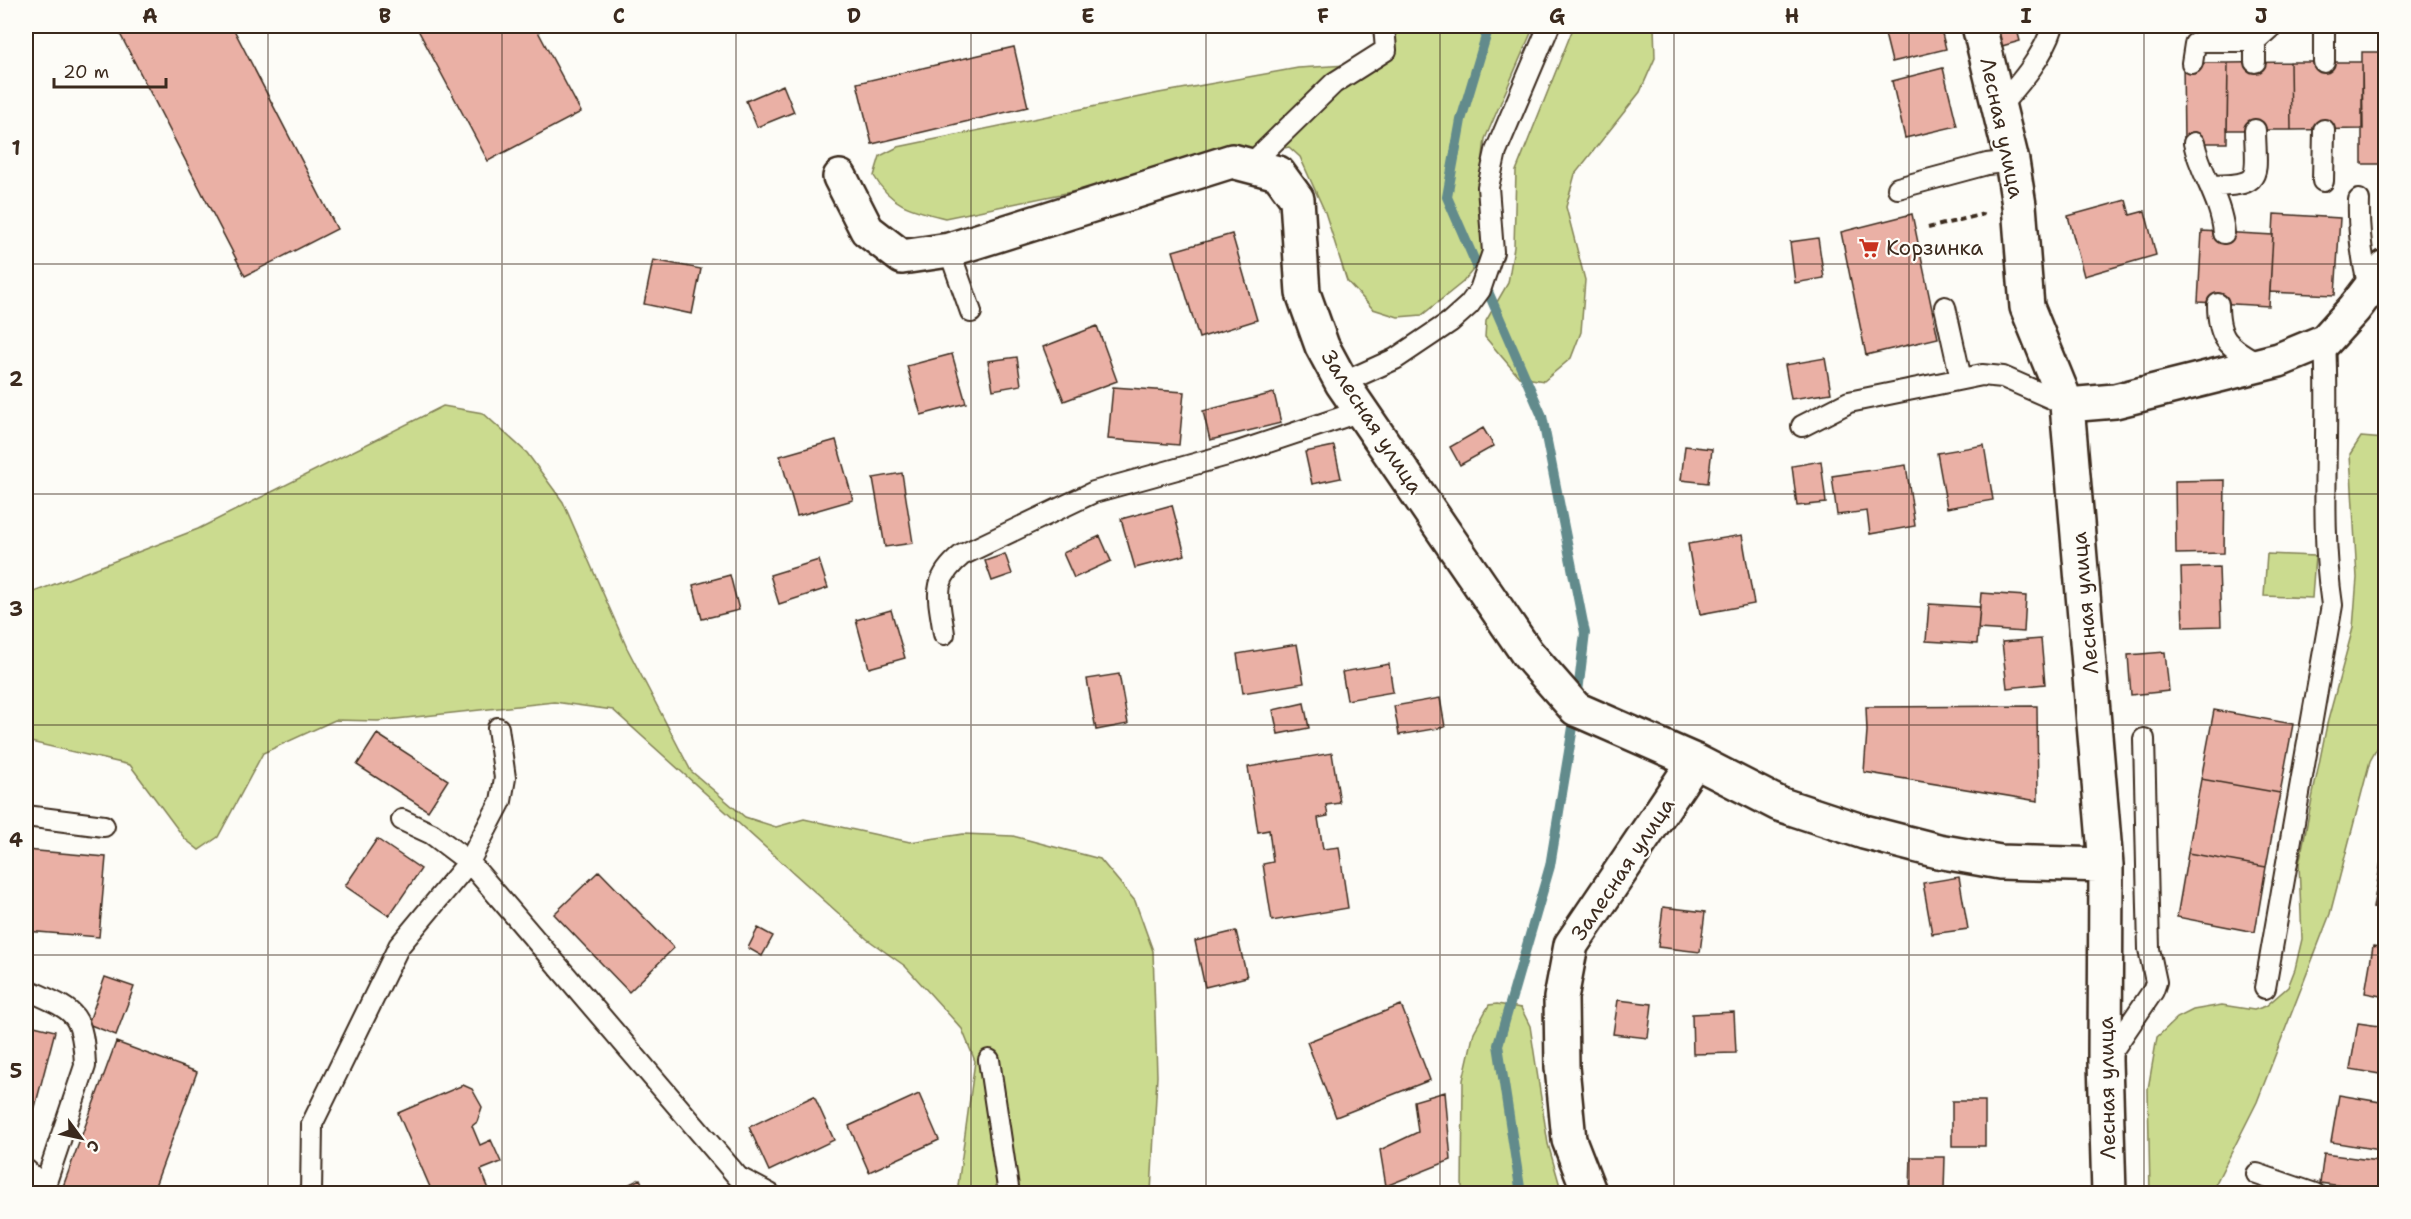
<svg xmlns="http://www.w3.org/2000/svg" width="2411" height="1219" font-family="'Shantell Sans',sans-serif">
	<rect width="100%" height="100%" fill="#fdfcf7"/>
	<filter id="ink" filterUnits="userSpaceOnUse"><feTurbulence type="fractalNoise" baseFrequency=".0167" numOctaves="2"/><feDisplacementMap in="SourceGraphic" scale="12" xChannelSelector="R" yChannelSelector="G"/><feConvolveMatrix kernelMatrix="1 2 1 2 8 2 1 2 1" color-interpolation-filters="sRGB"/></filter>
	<g filter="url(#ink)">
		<path fill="#cbdb8f" stroke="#838256" stroke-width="1.5" d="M1387,26H1534L1485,139L1479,189L1487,235L1481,260L1463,282L1422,315L1398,317L1373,309L1347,281L1325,212L1300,157L1289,147L945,218C913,210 891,206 874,176L880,156L898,147L1159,93L1298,68L1380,63Z
			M1574,26H1654L1655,58L1640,92L1575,174L1566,207L1585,280L1581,332L1571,358L1544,381L1519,377L1485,337L1486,321L1508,283L1514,247L1516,171Z
			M443,406L483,413L527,453L563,502L627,648L691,771L745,817L776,827L804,819L910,842L963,834L1013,836L1100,859L1135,901L1153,951L1157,1076L1151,1193H957L975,1061L962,1029L905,966L867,939L613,710L554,702L378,721L335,720L263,753L218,837L199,850L185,839L130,765L26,741V595L198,529Z
			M2361,437L2385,439V734L2370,761L2330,914L2257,1102L2211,1193H2150L2148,1089L2157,1037L2177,1018L2193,1010L2222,1005L2254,1010L2266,1006L2288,987L2295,969L2302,939L2299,864L2327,724L2353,628L2357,578L2350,454Z
			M2267,554L2315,556L2312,598L2264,596Z
			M1497,1004L1521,1008L1530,1026L1548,1144L1562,1193H1462L1463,1080L1474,1032L1489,1005Z"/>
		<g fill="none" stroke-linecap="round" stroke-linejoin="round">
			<path stroke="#628b8c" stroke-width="10" d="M1489,26L1461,120L1447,197L1542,416L1585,633L1576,709L1550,866L1498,1045L1521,1194"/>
		</g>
		<path fill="#eab0a5" stroke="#3b2a1e" stroke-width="1.5" d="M116,26H232L337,229L245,276Z
			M416,26H535L581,112L488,161Z
			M1883,26H1940L1946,49L1892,62Z
			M1996,26H2016L2020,41L2002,46Z
			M1014,47L1028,107L872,144L857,83Z
			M2362,52H2386V164H2362Z
			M2290,62H2362L2363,129L2291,130Z
			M2290,62L2291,130H2227L2228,63Z
			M2183,63H2228L2227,143H2184Z
			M1943,68L1957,126L1905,138L1892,81Z
			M783,85L794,112L757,127L746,101Z
			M2126,200L2130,215L2145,211L2156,255L2084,276L2068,216Z
			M1912,214L1938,338L1866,355L1841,232Z
			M2274,214L2340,218L2335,295L2270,292Z
			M2202,231L2273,235L2269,306L2198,302Z
			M1232,234L1257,320L1199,338L1173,251Z
			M1818,238L1824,278L1795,283L1790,242Z
			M653,260L701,269L692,314L644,304Z
			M1097,326L1117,381L1064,401L1043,347Z
			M952,354L966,403L921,415L907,366Z
			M1017,357L1021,385L993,390L988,361Z
			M1825,358L1831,393L1791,399L1785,365Z
			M1113,387L1184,392L1179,445L1108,439Z
			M1274,393L1281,423L1210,440L1203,411Z
			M1483,428L1494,446L1460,465L1450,447Z
			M836,440L853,500L797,516L780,456Z
			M1984,445L1993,500L1947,508L1937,453Z
			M1334,446L1341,478L1312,484L1305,452Z
			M1685,446L1712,449L1708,483L1681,480Z
			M1821,461L1826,503L1797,506L1792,466Z
			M1906,465L1915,526L1870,534L1867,511L1837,515L1832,476Z
			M902,473L913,543L885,547L873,478Z
			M2225,480L2224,553L2176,554L2175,481Z
			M1172,505L1185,555L1135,568L1121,519Z
			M1742,535L1754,604L1700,614L1688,544Z
			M1100,536L1111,561L1074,578L1063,553Z
			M1005,554L1012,574L992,581L985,561Z
			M819,560L828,588L779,604L770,575Z
			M2219,567L2221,626L2183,627L2181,568Z
			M730,575L739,610L702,619L693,585Z
			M1981,593L2026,596L2024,632L1978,629Z
			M1929,604L1980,607L1977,644L1926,641Z
			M891,610L905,658L869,668L856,620Z
			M2041,639L2045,684L2007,688L2002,642Z
			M1297,644L1304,683L1243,693L1237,654Z
			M2165,652L2169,691L2131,695L2128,655Z
			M1389,664L1393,692L1347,700L1342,672Z
			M1119,674L1128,724L1096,730L1087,679Z
			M1440,698L1445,727L1399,735L1394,706Z
			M1304,703L1309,728L1278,734L1273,710Z
			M2037,706L2038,801L1864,772L1867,731L1866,707Z
			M2214,710L2293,724L2280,793L2201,779Z
			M377,734L448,780L428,811L357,765Z
			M1332,753L1340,803L1326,805L1328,816L1318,818L1323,849L1339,847L1348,908L1272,921L1263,864L1273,862L1269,830L1258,832L1248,767Z
			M2201,779L2280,793L2266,867L2188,853Z
			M377,839L421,869L389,916L345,886Z
			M26,850L106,857L99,937L26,931Z
			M2188,853L2266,867L2255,932L2177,917Z
			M2381,861L2386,862V910L2373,908Z
			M599,871L674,948L629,992L554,914Z
			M1959,877L1968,929L1932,934L1923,883Z
			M1663,907L1705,912L1700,952L1658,947Z
			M758,928L773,936L762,956L748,948Z
			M1236,931L1247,977L1205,987L1195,941Z
			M2373,946L2386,948V997L2365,993Z
			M105,977L134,987L116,1035L88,1024Z
			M1618,1000L1652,1004L1648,1038L1613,1034Z
			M1401,1005L1430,1080L1336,1117L1307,1042Z
			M1734,1012L1736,1053L1693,1054L1692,1014Z
			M2358,1023L2386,1027V1075L2350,1069Z
			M26,1024L55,1031L35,1107L26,1104Z
			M116,1042L197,1072L152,1194H66L61,1192Z
			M463,1085L472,1089L482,1107L477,1122L472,1126L480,1145L491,1140L501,1162L481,1170L491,1194H433L398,1113Z
			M1445,1092L1451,1160L1386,1186L1380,1150L1418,1132L1414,1101Z
			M919,1094L939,1140L869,1172L849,1126Z
			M2339,1095L2386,1103V1151L2331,1142Z
			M814,1096L834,1140L769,1171L749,1127Z
			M1952,1101H1985V1146H1952Z
			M2324,1154L2386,1162V1192L2320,1183Z
			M1911,1157H1945L1944,1190H1910Z
			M640,1179L647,1194H609Z"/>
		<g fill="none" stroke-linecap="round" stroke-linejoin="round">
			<g stroke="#3b2a1e" stroke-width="24">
				<path id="lane" d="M2255,41V62
					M2324,62V26
					M2192,63L2195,44L2202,41H2255L2272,26
					M2000,106C2021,82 2043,57 2053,26
					M2194,143C2201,175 2221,199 2224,233
					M1251,164L1334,83L1386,50L1384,26
					M2323,181L2324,130
					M2210,186C2264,185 2256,179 2255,130
					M1898,188L1987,164L2012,161
					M2359,200C2358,231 2362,259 2369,289
					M949,250L971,312
					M2218,304C2218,342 2229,346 2261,365
					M1945,307L1961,379
					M1342,383L1395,359L1450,322L1469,305L1480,290L1493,252L1488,187L1496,151L1549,26
					M1802,426L1849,402L1982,375L2003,377L2067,405
					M944,634C939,597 930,581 962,555L1094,492L1238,452L1361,411
					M26,816L104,826
					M402,820L432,834L469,862L501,801L505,778L498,728
					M2265,988L2332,605C2319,518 2330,429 2325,341
					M26,989C73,1011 83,1009 85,1066L42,1194
					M2108,1057L2153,991L2156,982L2149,949L2144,739
					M989,1060L1009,1194
					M26,1170L44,1186
					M2257,1174L2315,1194
					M311,1194L312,1124L399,946L469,862L738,1177L770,1194"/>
			</g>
			<g stroke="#3b2a1e" stroke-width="38">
				<path id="street" d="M1979,26L2012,161L2019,205L2027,307L2067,405L2106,865L2105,1061L2109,1194
					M840,177L867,230L902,257L949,250L1232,161L1278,173L1297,199L1303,293L1322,346L1342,383L1527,653L1576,709L1695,761L1779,804L1864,832L1938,851L2000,862L2106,865
					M2067,405L2115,401L2279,360L2325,341L2354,309L2386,267
					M1590,1194L1569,1140L1562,1067L1561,998L1571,945L1695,761"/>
			</g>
			<path stroke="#3b2a1e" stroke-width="4" stroke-dasharray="6 4.5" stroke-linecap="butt" d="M1928,228L1984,214"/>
			<use href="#lane" stroke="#fdfcf7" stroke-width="20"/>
			<use href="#street" stroke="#fdfcf7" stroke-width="33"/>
		</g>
	</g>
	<path fill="none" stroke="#3b2a1e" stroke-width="1.5" stroke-opacity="0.55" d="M268,26V1194M502,26V1194M736,26V1194M971,26V1194M1206,26V1194M1440,26V1194M1674,26V1194M1909,26V1194M2144,26V1194M26,264H2386M26,494H2386M26,725H2386M26,955H2386"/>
	<defs>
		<g id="supermarket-bare" transform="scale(1.62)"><path d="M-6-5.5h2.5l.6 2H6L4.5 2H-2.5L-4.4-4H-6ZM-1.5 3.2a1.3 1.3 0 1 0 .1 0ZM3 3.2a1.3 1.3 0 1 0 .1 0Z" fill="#c8321e" stroke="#fdfcf7" stroke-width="2.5" paint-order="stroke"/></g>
	</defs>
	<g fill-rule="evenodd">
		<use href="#supermarket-bare" x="1869" y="248"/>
	</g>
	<g text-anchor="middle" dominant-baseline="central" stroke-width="4.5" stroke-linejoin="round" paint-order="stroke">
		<g font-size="21" fill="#3b2a1e" stroke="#fdfcf7">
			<text transform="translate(2002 128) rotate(78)">Лесная улица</text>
			<text transform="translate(1372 422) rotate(57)">Залесная улица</text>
			<text transform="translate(2085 603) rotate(-95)">Лесная улица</text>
			<text transform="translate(1623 869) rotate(-56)">Залесная улица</text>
			<text transform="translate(2107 1088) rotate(-91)">Лесная улица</text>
		</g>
		<g font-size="21" fill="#3b2a1e" stroke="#fdfcf7" text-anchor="start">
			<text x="1886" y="248">Корзинка</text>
		</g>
	</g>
	<rect width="2411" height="1219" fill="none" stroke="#fdfcf7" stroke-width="66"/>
	<g transform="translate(81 1138) rotate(123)" stroke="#fdfcf7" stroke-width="4.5" paint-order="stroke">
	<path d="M0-4.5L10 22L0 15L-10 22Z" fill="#3b2a1e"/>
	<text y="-9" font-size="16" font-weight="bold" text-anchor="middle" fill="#3b2a1e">С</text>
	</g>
	<path d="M54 78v9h112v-9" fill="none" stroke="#3b2a1e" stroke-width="3"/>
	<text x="63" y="78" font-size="18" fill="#3b2a1e" stroke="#fdfcf7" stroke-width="4.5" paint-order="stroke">20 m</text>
	<rect x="33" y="33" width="2345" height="1153" fill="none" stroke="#3b2a1e" stroke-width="2"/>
	<g font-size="20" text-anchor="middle" font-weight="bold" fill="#3b2a1e">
		<text x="150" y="23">A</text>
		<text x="385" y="23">B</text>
		<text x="619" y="23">C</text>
		<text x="854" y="23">D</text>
		<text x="1088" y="23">E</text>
		<text x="1323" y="23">F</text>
		<text x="1557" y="23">G</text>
		<text x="1792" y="23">H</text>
		<text x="2026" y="23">I</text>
		<text x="2261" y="23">J</text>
		<text x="16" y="155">1</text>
		<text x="16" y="386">2</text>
		<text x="16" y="616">3</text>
		<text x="16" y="847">4</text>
		<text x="16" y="1078">5</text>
	</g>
</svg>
